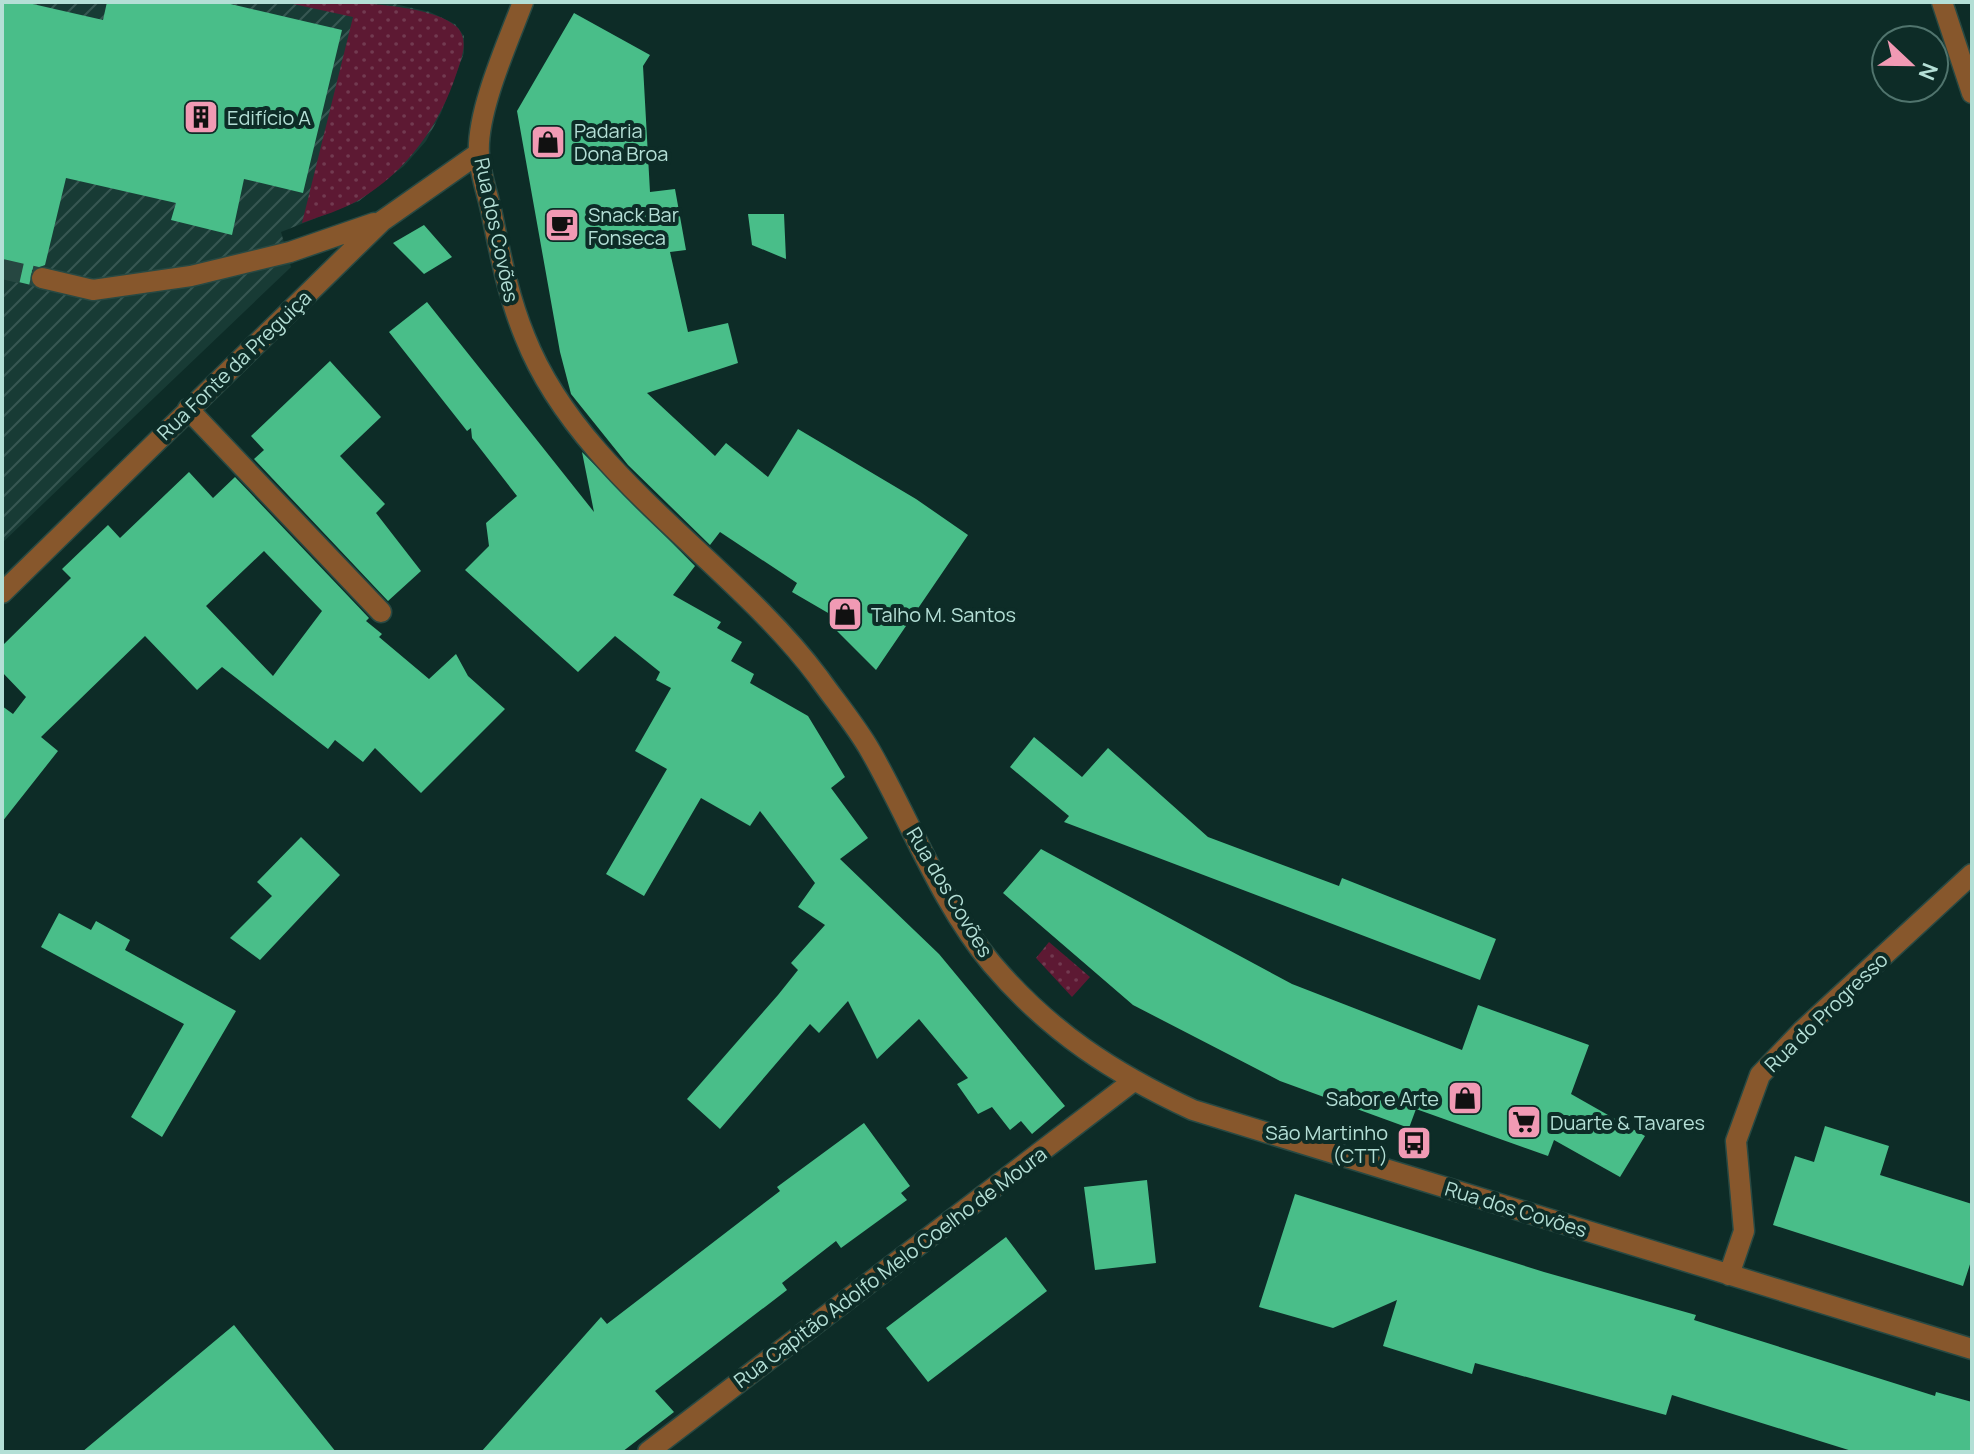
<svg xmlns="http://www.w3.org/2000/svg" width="1974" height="1454" font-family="Manrope,sans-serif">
	<defs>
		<pattern id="industrial-furrows" width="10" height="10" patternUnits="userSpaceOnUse" patternTransform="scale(2)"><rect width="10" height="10" fill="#183b35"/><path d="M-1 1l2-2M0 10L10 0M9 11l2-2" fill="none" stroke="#375752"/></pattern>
		<pattern id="grass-dots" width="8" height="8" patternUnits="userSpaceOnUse" patternTransform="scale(2)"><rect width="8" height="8" fill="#5d1933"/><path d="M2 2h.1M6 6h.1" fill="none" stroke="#723a50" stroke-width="1.8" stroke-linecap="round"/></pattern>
	</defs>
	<rect width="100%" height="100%" fill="#0d2c27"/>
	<path fill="url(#industrial-furrows)" d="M2,2H386L430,12L455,24L464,36V53L441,113L426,141L404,166L359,201L281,232L291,267L2,543Z"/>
	<path fill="url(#grass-dots)" d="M284,2C325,2 428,0 457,27C469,40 462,57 457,72C440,125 407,171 359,200C342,210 321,216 302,223L353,17Z
		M1049,942L1090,977L1072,997L1036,958Z"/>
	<path fill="#49be89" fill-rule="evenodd" d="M2,2H24L103,20L107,2H222L342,30L303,193L244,179L232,235L171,220L176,203L66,178L45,265L32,270L31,285L2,278Z
		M574,13L650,55L643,66L650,192L675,189L686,250L670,252L688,332L728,323L738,363L647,393L715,456L726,443L768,477L798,429L916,499L968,535L876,670L830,624L835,617L792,592L797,583L720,532L710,545L628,465L571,394L560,352L517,111Z
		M748,214H784L786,259L752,245Z
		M424,225L452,257L424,274L393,243Z
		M427,302L594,512L582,452L695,566L673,595L721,622L717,628L742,642L731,661L754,674L750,683L808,716L845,777L831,788L868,838L840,859L939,954L1065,1106L1032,1134L1021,1121L1010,1130L992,1107L978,1114L957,1084L968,1078L919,1019L877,1059L848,1001L819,1033L810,1024L720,1129L687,1099L778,995L798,970L791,963L825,925L798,907L815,883L760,811L750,826L701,798L644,896L606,874L667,769L635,751L671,688L656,680L660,672L615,636L578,672L465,570L489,546L486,523L517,496L472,438L471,428L467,431L389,332Z
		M330,361L381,417L340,456L385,504L376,513L421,571L388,601L254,459L264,450L251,436Z
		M189,472L213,498L235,477L369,618L366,621L382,634L379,637L429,679L456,654L468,676L505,709L421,793L375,748L363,762L335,740L328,749L222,667L197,690L145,636L41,737L58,751L2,822V706L13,714L26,697L2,672V646L71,578L62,569L108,525L120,538ZM264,551L322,611L273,676L206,606Z
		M1034,737L1082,777L1108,748L1208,837L1339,886L1342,878L1496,939L1480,980L1064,822L1069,816L1010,767Z
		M301,837L340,875L260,960L230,938L272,896L257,882Z
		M1041,849L1292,984L1462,1050L1478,1005L1589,1045L1571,1094L1645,1136L1620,1177L1554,1140L1548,1156L1416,1109L1409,1128L1280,1081L1133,1005L1003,893Z
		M59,913L91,930L96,921L130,940L125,950L236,1011L162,1137L131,1117L184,1024L41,947Z
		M864,1123L910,1186L901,1193L907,1200L841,1248L836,1241L782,1283L787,1290L655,1391L674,1412L622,1452H481L601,1317L607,1324L780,1191L777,1187Z
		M1825,1126L1889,1146L1880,1175L1972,1204V1258L1963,1286L1773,1225L1795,1156L1814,1162Z
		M1147,1180L1156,1263L1095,1270L1084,1187Z
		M1295,1194L1544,1272L1696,1315L1694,1320L1935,1396L1936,1392L1972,1402V1452H1855L1672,1395L1666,1415L1475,1363L1472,1374L1383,1346L1397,1300L1333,1328L1259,1307Z
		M1006,1237L1047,1291L928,1382L886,1328Z
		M234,1325L336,1452H82Z"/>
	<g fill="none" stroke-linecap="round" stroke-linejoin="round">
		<path stroke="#264741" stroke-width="20" stroke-dasharray="20 10" stroke-linecap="butt" d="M2,269L42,278"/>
		<g stroke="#284943" stroke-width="23">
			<path id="minor" d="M523,2C508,42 476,112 479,155C480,173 487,192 491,210C500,253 508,296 525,337C579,474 732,561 819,678C836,702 857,727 871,752C911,822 940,902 992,964C1050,1032 1113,1073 1193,1110L1972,1349
				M1942,2L1972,93
				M42,278L93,290L191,276L290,252L374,223
				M188,409L381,612
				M2,593L382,221L479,153
				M1729,1275L1744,1231L1736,1141L1760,1075L1803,1030L1972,874
				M648,1452L1132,1082"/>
		</g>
		<use href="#minor" stroke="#87572c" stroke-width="20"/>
	</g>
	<defs>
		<g id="building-square" transform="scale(1.8)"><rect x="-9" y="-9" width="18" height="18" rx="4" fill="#f19ab4" stroke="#0d2c27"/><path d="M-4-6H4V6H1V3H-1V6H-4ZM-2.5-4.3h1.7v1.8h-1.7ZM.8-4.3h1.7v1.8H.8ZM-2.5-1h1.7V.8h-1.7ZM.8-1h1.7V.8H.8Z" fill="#111"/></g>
		<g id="shop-square" transform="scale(1.8)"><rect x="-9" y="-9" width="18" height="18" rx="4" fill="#f19ab4" stroke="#0d2c27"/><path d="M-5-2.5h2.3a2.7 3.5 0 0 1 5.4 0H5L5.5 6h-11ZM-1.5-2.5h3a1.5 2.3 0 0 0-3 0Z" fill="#111"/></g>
		<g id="cafe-square" transform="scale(1.8)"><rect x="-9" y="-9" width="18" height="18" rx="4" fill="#f19ab4" stroke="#0d2c27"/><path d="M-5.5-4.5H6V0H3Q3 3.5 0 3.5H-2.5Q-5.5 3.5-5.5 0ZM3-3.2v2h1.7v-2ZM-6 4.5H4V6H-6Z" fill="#111"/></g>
		<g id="supermarket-square" transform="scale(1.8)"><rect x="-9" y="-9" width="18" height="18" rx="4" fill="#f19ab4" stroke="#0d2c27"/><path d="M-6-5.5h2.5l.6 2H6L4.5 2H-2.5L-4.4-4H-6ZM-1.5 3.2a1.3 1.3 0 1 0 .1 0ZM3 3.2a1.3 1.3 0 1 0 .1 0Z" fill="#111"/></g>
		<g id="bus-square" transform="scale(1.8)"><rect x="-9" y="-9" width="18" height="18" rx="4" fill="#f19ab4" stroke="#0d2c27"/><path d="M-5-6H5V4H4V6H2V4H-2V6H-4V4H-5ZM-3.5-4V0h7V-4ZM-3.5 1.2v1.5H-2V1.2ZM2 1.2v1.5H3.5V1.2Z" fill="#111"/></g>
	</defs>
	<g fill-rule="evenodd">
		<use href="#building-square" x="201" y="117"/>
		<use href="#shop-square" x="548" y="142"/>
		<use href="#cafe-square" x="562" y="225"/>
		<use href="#shop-square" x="845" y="614"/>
		<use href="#shop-square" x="1465" y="1098"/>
		<use href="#supermarket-square" x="1524" y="1122"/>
		<use href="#bus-square" x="1414" y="1143"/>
	</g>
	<g text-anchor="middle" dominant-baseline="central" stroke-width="8" stroke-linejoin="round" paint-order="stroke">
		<g font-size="20" fill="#b4dfd6" stroke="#0d2c27" text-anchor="start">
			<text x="227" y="117">Edifício A</text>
			<text x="574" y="130">Padaria<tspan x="574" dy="23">Dona Broa</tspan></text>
			<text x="588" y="214">Snack Bar<tspan x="588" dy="23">Fonseca</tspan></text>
			<text x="871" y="614">Talho M. Santos</text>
			<text x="1439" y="1098" text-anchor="end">Sabor e Arte</text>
			<text x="1550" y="1122">Duarte &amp; Tavares</text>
			<text x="1388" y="1132" text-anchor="end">São Martinho<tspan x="1388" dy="23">(CTT)</tspan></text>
		</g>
		<g font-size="20" fill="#b4dfd6" stroke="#0d2c27">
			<text transform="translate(497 230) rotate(78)">Rua dos Covões</text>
			<text transform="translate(234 365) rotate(-44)">Rua Fonte da Preguiça</text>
			<text transform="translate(950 892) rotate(59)">Rua dos Covões</text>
			<text transform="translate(1826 1012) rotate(-44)">Rua do Progresso</text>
			<text transform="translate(1516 1209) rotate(17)">Rua dos Covões</text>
			<text transform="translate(890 1267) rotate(-37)">Rua Capitão Adolfo Melo Coelho de Moura</text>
		</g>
	</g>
	<rect width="1974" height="1454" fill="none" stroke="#b4dfd6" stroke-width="8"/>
	<g transform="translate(1910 64) rotate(112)"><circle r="38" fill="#0d2c27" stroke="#50746d" stroke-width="2"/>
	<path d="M0-6L14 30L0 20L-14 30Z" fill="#f19ab4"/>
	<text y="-12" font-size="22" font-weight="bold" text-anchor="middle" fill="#b4dfd6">N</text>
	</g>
</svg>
